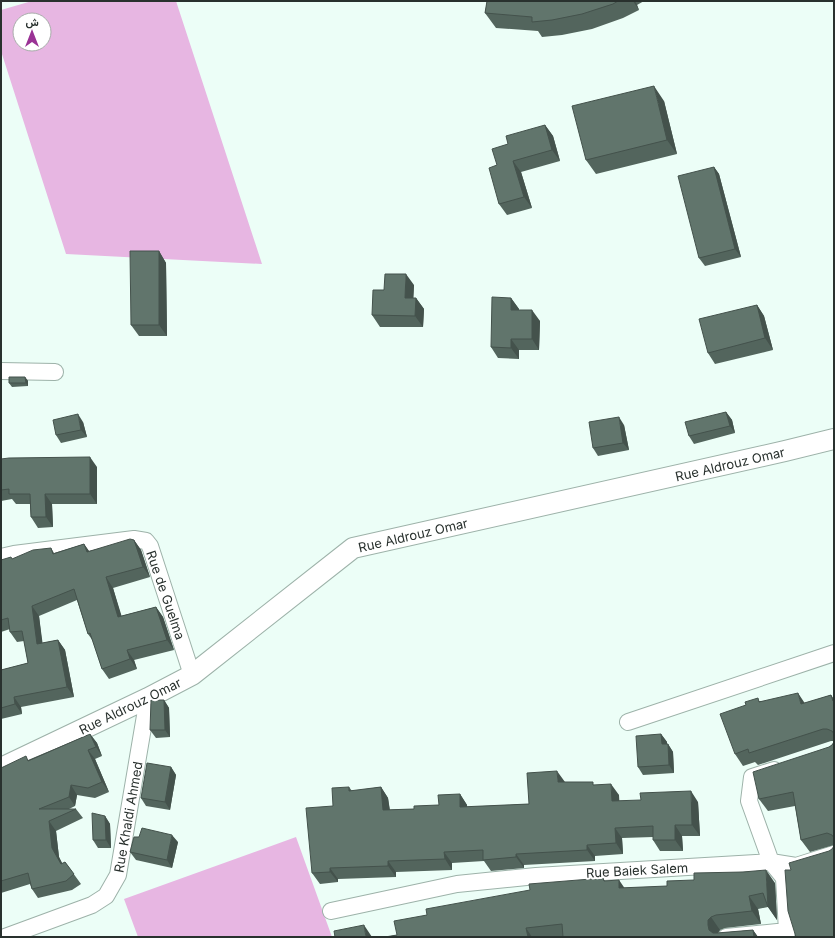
<svg xmlns="http://www.w3.org/2000/svg" width="835" height="938" font-family="Inter,Vazirmatn,sans-serif">
	<rect width="100%" height="100%" fill="#ecfef7"/>
	<path fill="#e7b6e2" fill-rule="evenodd" d="M32,1H176L262,264L66,254L1,51V10ZM20,20H44V44H20Z
		M296,837L332,937H138L124,899Z"/>
	<g fill="none" stroke-linecap="round" stroke-linejoin="round">
		<g stroke="#9db2a9" stroke-width="18">
			<path id="minor" d="M1,371L55,372
				M1,557L14,554L134,539L146,541L150,546L192,675
				M628,722L834,653
				M331,911L457,884L536,876L771,862L749,801L752,777L774,770
				M5,937L92,905L106,896L118,875L148,698
				M726,937L787,931
				M786,937L787,931L784,878L771,862L796,866L834,854"/>
		</g>
		<g stroke="#9db2a9" stroke-width="22">
			<path id="tertiary" d="M1,768L148,698L192,675L353,548L785,451L834,439"/>
		</g>
		<use href="#minor" stroke="#fff" stroke-width="16"/>
		<use href="#tertiary" stroke="#fff" stroke-width="20"/>
	</g>
	<path fill="#53655d" d="M487,1H644L637,5L639,10L623,18L592,29L562,35L542,37L538,31L496,28L485,13Z
		M664,101L677,154L596,174L586,160Z
		M545,125L553,136L560,161L521,172L532,208L507,215L499,204L497,165Z
		M714,167L719,174L741,257L705,266L699,258Z
		M159,251L166,263L167,336H139L131,325Z
		M414,285L413,298H416L424,309L423,327H380L372,315L384,290Z
		M511,298L519,309V310L540,321L539,350H519V359L498,358L491,347Z
		M757,305L764,316L773,350L715,364L708,353Z
		M25,377L28,381V386L12,387L9,383Z
		M726,412L732,420L735,433L694,444L689,436Z
		M83,422L87,437L61,443L56,435Z
		M624,425L629,450L598,456L593,448Z
		M1,459L97,467V504H52L53,527L38,528L31,517L30,504H16L12,499L1,501Z
		M134,540L141,550L150,577L113,588L121,616L156,607L163,617L174,650L134,660L137,669L109,679L102,669L93,641L88,634L77,600L39,616L42,643L58,640L65,650L74,697L21,707L22,714L1,719V670L28,663L24,641L17,642L10,632V629L1,632V560L12,559L51,548L54,553L84,544L89,551Z
		M831,695L834,699V741H831L758,765L755,762L743,766L735,754L746,705L760,701L805,703Z
		M164,700L169,708L170,737L156,738L150,730Z
		M90,734L97,743L102,756L95,759L109,792L95,798L77,795L75,806L69,809H76L83,818L56,831L59,857L62,864L65,862L81,884L72,890L38,898L32,889L30,884L1,893V768L28,760Z
		M661,734L667,742V744H668L673,752L674,773L643,775L638,767Z
		M834,742V845L810,852L801,840L795,806L768,811L759,799L832,745Z
		M171,767L176,775L170,810L146,806L141,798Z
		M565,782L595,785L619,795V801L698,802L700,836H682L683,851H660L653,840V837L622,838L623,854L595,856V861L524,865V868L491,871L484,861L452,863V870L396,872V877L338,879V882L320,884L312,873L333,806L349,787L352,791L381,787L388,798L390,810L414,809L439,805L460,794L467,805V807L529,804Z
		M105,816L110,824L111,848H98L93,840Z
		M178,842L172,868L136,860L130,852Z
		M603,878L605,881L624,888L775,883L777,920L768,907L758,909L761,924L725,928L720,930L717,933L753,930L758,937H385L397,935L427,915Z"/>
	<path fill="#44524c" d="M633,1H635L637,5L639,10Z
		M654,86L664,101L677,154L667,140Z
		M545,125L553,136L560,161L552,150Z
		M513,161L521,172L532,208L524,197Z
		M714,167L719,174L741,257L735,249Z
		M159,251L166,263L167,336L159,325Z
		M406,274L414,285L413,309L405,298Z
		M416,298L424,309L423,327L415,316Z
		M511,298L519,309V321L511,310Z
		M757,305L764,316L773,350L765,338Z
		M532,310L540,321L539,350L532,339Z
		M511,339L519,350V359L511,348Z
		M25,377L28,381V386L26,383Z
		M726,412L732,420L735,433L730,426Z
		M78,414L83,422L87,437L81,430Z
		M619,417L624,425L629,450L623,443Z
		M90,457L97,467V504L90,494Z
		M45,494L52,504L53,527L46,517Z
		M134,540L141,550L150,577L143,567Z
		M84,544L91,554L87,552Z
		M106,577L113,588L125,627L118,617Z
		M32,606L39,616L44,654L37,644Z
		M156,607L163,617L174,650L167,640Z
		M58,640L65,650L74,697L67,687Z
		M127,650L134,660L137,669L130,659Z
		M798,693L806,705L801,704Z
		M14,697L21,707L22,714L15,704Z
		M164,700L169,708L170,737L165,730Z
		M90,734L97,743L102,756L96,747Z
		M661,734L667,742V752L662,744Z
		M668,744L673,752L674,773L669,765Z
		M88,750L95,759L109,792L102,782Z
		M171,767L176,775L170,810L165,802Z
		M557,771L565,782H558Z
		M611,784L619,795L620,812L612,801Z
		M71,785L77,795L75,806L69,797Z
		M381,787L388,798L391,821L383,810Z
		M691,791L698,802L700,836L692,825Z
		M460,794L467,805L468,818L460,807Z
		M105,816L110,824L111,848L106,840Z
		M49,821L56,831L59,857L68,874L61,864L52,848Z
		M675,825L682,836L683,851L675,840Z
		M615,828L622,838L623,854L616,843Z
		M172,835L178,842L172,868L167,860Z
		M587,845L595,856V861L587,850Z
		M444,852L452,863V870L445,859Z
		M516,854L524,865V868L516,857Z
		M388,861L396,872V877L388,866Z
		M330,868L338,879V882L330,872Z
		M766,870L775,883L777,920L768,907Z
		M619,880L628,893L619,888Z
		M749,896L758,909L761,924L752,911Z
		M711,917L720,930L718,933L717,937L709,930L708,925V920Z
		M364,925L372,937H366Z
		M526,928L532,937H528Z
		M753,930L758,937H754Z"/>
	<path fill="#61756c" stroke="#44524c" d="M487,1H618L613,4L582,14L552,20L532,22V17L485,13Z
		M654,86L667,140L586,160L572,106Z
		M545,125L552,150L513,161L524,197L499,204L489,168L497,165L492,149L508,144L506,136Z
		M714,167L735,249L699,258L678,176Z
		M130,251H159V325H131Z
		M385,274H406L405,298H416L415,316L372,315L373,290H384Z
		M492,297L511,298V310H532V339H511V348L491,347Z
		M757,305L765,338L708,353L699,319Z
		M9,377H25L26,383H9Z
		M726,412L730,426L689,436L685,422Z
		M78,414L81,430L56,435L53,420Z
		M619,417L623,443L593,448L589,422Z
		M90,457V494H45L46,517H31L30,494H9V489L1,490V459L9,458Z
		M130,539L134,540L143,567L106,577L118,617L156,607L167,640L127,650L130,659L102,669L90,633L88,634L74,589L32,606L37,644L58,640L67,687L14,697L15,704L1,708V670L28,663L22,631L10,632L8,618L1,620V560L11,557L12,559L33,550L51,548L53,554L84,544L87,552Z
		M798,693L801,704L831,695L833,701H834V734L832,731L827,729H823L749,753L748,749L735,754L720,714L746,705L745,702L758,698L759,702Z
		M151,700H164L165,730H150Z
		M90,734L96,747L88,750L102,782L88,788L71,785L69,797L39,809H76L49,821L52,848L61,864L65,862L74,874L66,881L32,889L28,873L1,881V768L26,756L28,761Z
		M661,734L662,744H668L669,765L638,767L636,736Z
		M834,742V838L832,835L827,833L801,840L793,792L759,799L753,772L829,747L832,745Z
		M147,763L171,767L165,802L141,798Z
		M557,771L558,782H593V785L611,784L612,801L641,800L640,793L691,791L692,825H675V840H653V826L615,828L616,843L587,845V850L516,854V857L483,860V850L444,852L445,859L388,861V866L330,868V872L312,873L306,808L333,806L332,788L349,787V791L381,787L383,810L414,809V806L439,805L438,795L460,794V807L529,804L527,773Z
		M92,813L105,816L106,840H93Z
		M142,828L172,835L167,860L130,852L134,837H139Z
		M834,846V937H796L788,911L785,870H791L789,863L829,851L832,849Z
		M766,870L768,907L763,893L749,896L752,911L716,915L711,917L708,920V925L709,930L713,933H717L753,930L754,937H563L562,924L526,928L528,937H385L397,935L394,921L427,915L426,909L530,890L529,884L603,878L604,881L619,880V888L667,886V881L694,880V873L743,872Z
		M364,925L366,937H335L334,931Z"/>
	<g text-anchor="middle" dominant-baseline="central" stroke-width="4" stroke-linejoin="round" paint-order="stroke">
		<g font-size="13" fill="#29312e" stroke="#fff">
			<text transform="translate(730 464) rotate(-13)">Rue Aldrouz Omar</text>
			<text transform="translate(413 535) rotate(-13)">Rue Aldrouz Omar</text>
			<text transform="translate(166 595) rotate(71)">Rue de Guelma</text>
			<text transform="translate(130 706) rotate(-26)">Rue Aldrouz Omar</text>
			<text transform="translate(128 817) rotate(-80)">Rue Khaldi Ahmed</text>
			<text transform="translate(637 870) rotate(-3)">Rue Baiek Salem</text>
		</g>
	</g>
	<rect width="835" height="938" fill="none" stroke="#29312e" stroke-width="4"/>
	<g transform="translate(32 32)"><circle r="19" fill="#ffffff" stroke="#a9adab"/>
	<path d="M0-3L7 15L0 10L-7 15Z" fill="#9a3295"/>
	<text y="-6" font-size="11" font-weight="bold" text-anchor="middle" fill="#29312e">ش</text>
	</g>
</svg>
